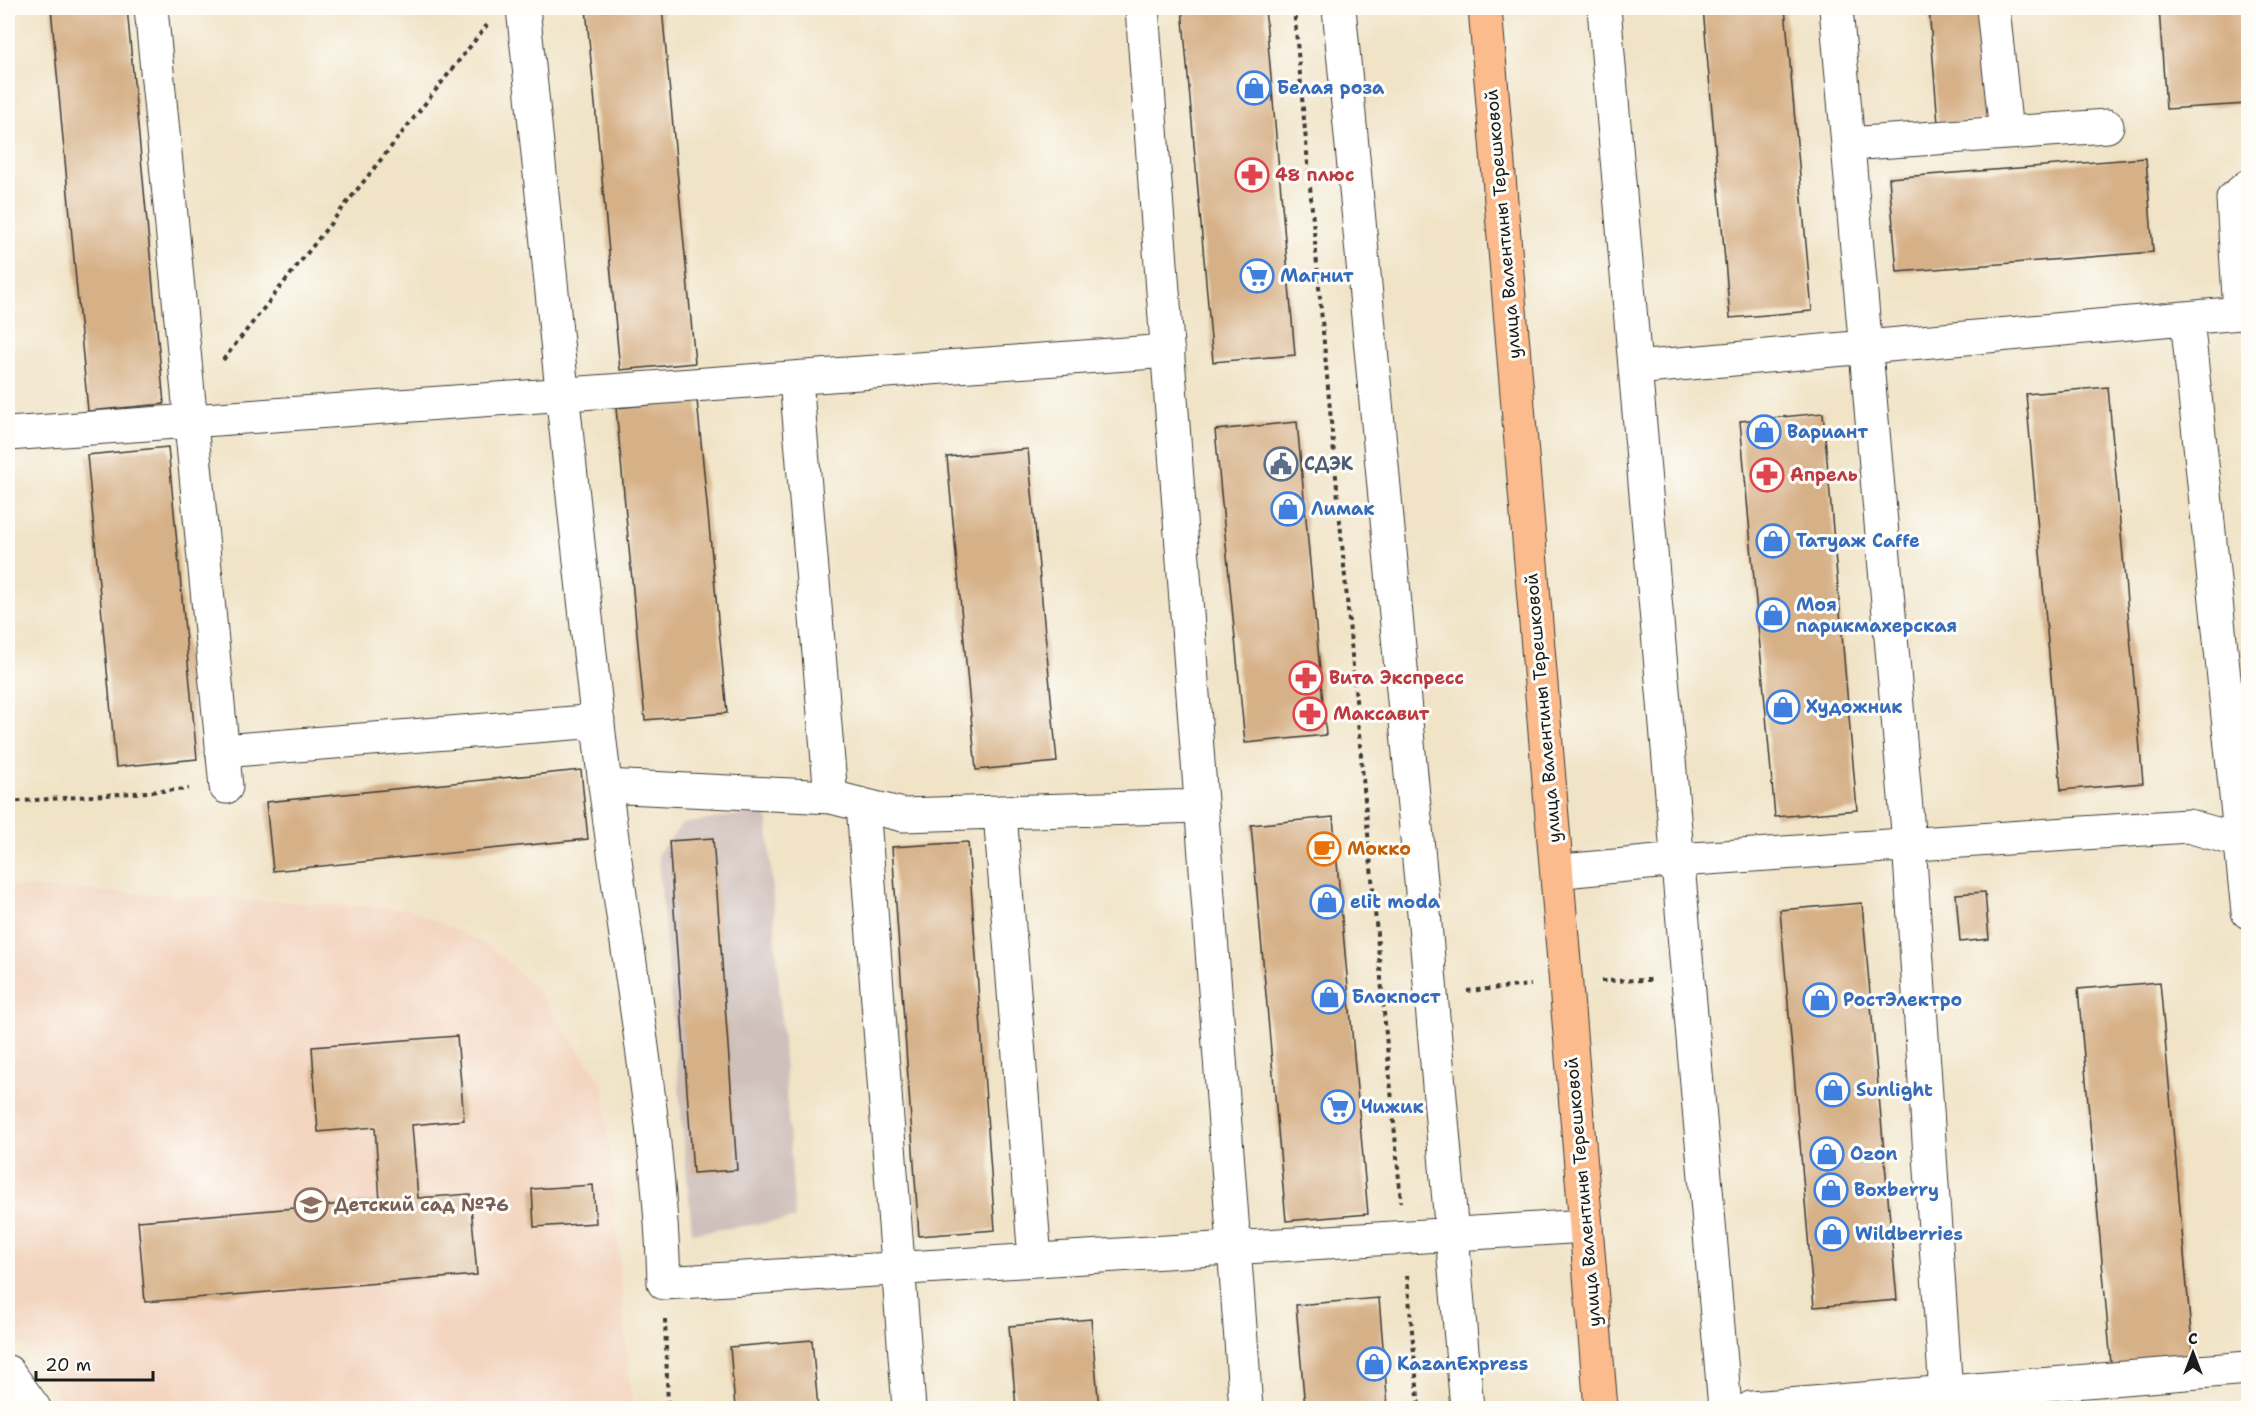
<svg xmlns="http://www.w3.org/2000/svg" width="2256" height="1416" font-family="'Shantell Sans',sans-serif">
	<rect width="100%" height="100%" fill="#fdfcf7"/>
	<filter id="ink" filterUnits="userSpaceOnUse"><feTurbulence type="fractalNoise" baseFrequency=".0167" numOctaves="2"/><feDisplacementMap in="SourceGraphic" scale="12" xChannelSelector="R" yChannelSelector="G"/><feConvolveMatrix kernelMatrix="1 2 1 2 8 2 1 2 1" color-interpolation-filters="sRGB"/></filter>
	<filter id="wash" filterUnits="userSpaceOnUse"><feTurbulence type="fractalNoise" baseFrequency=".008" numOctaves="4" result="noise"/><feDisplacementMap in="SourceGraphic" scale="24" xChannelSelector="R" yChannelSelector="G"/><feGaussianBlur stdDeviation="1.35" result="paint"/><feColorMatrix in="noise" values="0 0 0 0 0 0 0 0 0 0 0 0 0 0 0 0 0 1.4 0 .05"/><feComposite in="paint" operator="in"/></filter>
	<g filter="url(#wash)">
		<rect width="100%" height="100%" fill="#f0e3c6"/>
		<path fill="#f3d4bf" d="M8,886L408,909L488,945L536,988L604,1086L632,1408H67L8,1324Z"/>
		<path fill="#cfc0bb" d="M767,811L795,1219L692,1233L658,854L682,824Z"/>
		<g id="blocks">
			<path fill="#d6b087" d="M51,8H127L164,404L88,411Z
				M586,8H662L695,363L620,370Z
				M1182,8H1265L1295,355L1213,362Z
				M1703,8H1785L1812,311L1730,318Z
				M1929,8H1981L1989,121L1938,124Z
				M2159,8H2248V104L2166,109Z
				M2146,158L2153,252L1897,272L1889,178Z
				M2108,387L2143,783L2061,790L2026,394Z
				M697,400L727,713L645,720L616,408Z
				M1823,413L1857,810L1775,817L1740,421Z
				M1297,422L1326,735L1245,743L1215,430Z
				M168,447L197,759L116,767L87,455Z
				M1028,449L1057,762L976,770L947,457Z
				M581,770L588,839L273,871L266,802Z
				M1333,817L1368,1214L1286,1221L1251,825Z
				M713,838L737,1170L693,1173L669,841Z
				M968,842L995,1230L919,1236L892,847Z
				M1985,892L1989,939L1960,942L1956,894Z
				M1862,903L1897,1300L1814,1307L1780,910Z
				M2160,982L2195,1378L2113,1386L2078,989Z
				M457,1036L464,1120L412,1125L418,1198L470,1194L477,1275L145,1302L138,1221L380,1201L375,1127L318,1132L312,1047Z
				M593,1185L596,1223L534,1227L532,1189Z
				M1379,1298L1388,1408H1305L1296,1305Z
				M1091,1319L1099,1408H1016L1009,1326Z
				M812,1340L818,1408H735L730,1347Z"/>
		</g>
	</g>
	<g filter="url(#ink)">
		<use href="#blocks" fill-opacity="0" stroke="#3c3a36" stroke-width="1.5"/>
		<g fill="none" stroke-linecap="round" stroke-linejoin="round">
			<g stroke="#3c3a36" stroke-width="35">
				<path id="minor" d="M151,8L226,787
					M523,8C550,266 574,526 605,784C625,950 659,1116 664,1283L1586,1226
					M1142,8L1246,1408
					M1339,8L1424,913L1467,1408
					M1604,8L1725,1408
					M1836,8L1909,843L1947,1408
					M1993,8L2006,133
					M1848,144L2107,126
					M2187,318L2248,912
					M1635,368L2240,313L2233,199L2248,186
					M796,379L831,797
					M8,434L1168,351
					M222,751L598,721
					M605,786L831,797L903,815L1201,806
					M863,805L909,1408
					M1000,813L1035,1260
					M1574,870L1678,860L2188,826L2248,843
					M8,1372L34,1408
					M1751,1408L2248,1368"/>
			</g>
			<g stroke="#3c3a36" stroke-width="35">
				<path id="major" d="M1485,8L1601,1408"/>
			</g>
			<path stroke="#3c3a36" stroke-width="4" stroke-dasharray="4.5 4.5" stroke-linecap="butt" d="M1294,8L1401,1202
				M223,360L487,25
				M8,802L189,789
				M1601,981L1651,980
				M1467,991L1531,985
				M1407,1275L1419,1408
				M665,1319L668,1408"/>
			<use href="#minor" stroke="#fff" stroke-width="33"/>
			<use href="#major" stroke="#fbbb8c" stroke-width="33"/>
		</g>
	</g>
	<defs>
		<g id="shop-ring" transform="scale(1.725)"><circle r="9.5" fill="#fdfcf7" stroke="#3f7fe0" stroke-width="1.5"/><path d="M-5-2.5h2.3a2.7 3.5 0 0 1 5.4 0H5L5.5 6h-11ZM-1.5-2.5h3a1.5 2.3 0 0 0-3 0Z" fill="#3f7fe0"/></g>
		<g id="pharmacy-ring" transform="scale(1.725)"><circle r="9.5" fill="#fdfcf7" stroke="#e0444e" stroke-width="1.5"/><path d="M-2-6h4v4h4v4h-4v4h-4v-4h-4v-4h4Z" fill="#e0444e"/></g>
		<g id="supermarket-ring" transform="scale(1.725)"><circle r="9.5" fill="#fdfcf7" stroke="#3f7fe0" stroke-width="1.5"/><path d="M-6-5.5h2.5l.6 2H6L4.5 2H-2.5L-4.4-4H-6ZM-1.5 3.2a1.3 1.3 0 1 0 .1 0ZM3 3.2a1.3 1.3 0 1 0 .1 0Z" fill="#3f7fe0"/></g>
		<g id="civic-ring" transform="scale(1.725)"><circle r="9.5" fill="#fdfcf7" stroke="#5c6f8a" stroke-width="1.5"/><path d="M-.6-6.5H3V-4.5H.6V-3L4-1V1h2V6H-6V1h2V-1L-.6-3ZM-1.2 2.5V6h2.4V2.5Z" fill="#5c6f8a"/></g>
		<g id="cafe-ring" transform="scale(1.725)"><circle r="9.5" fill="#fdfcf7" stroke="#e8710a" stroke-width="1.5"/><path d="M-5.5-4.5H6V0H3Q3 3.5 0 3.5H-2.5Q-5.5 3.5-5.5 0ZM3-3.2v2h1.7v-2ZM-6 4.5H4V6H-6Z" fill="#e8710a"/></g>
		<g id="school-ring" transform="scale(1.725)"><circle r="9.5" fill="#fdfcf7" stroke="#8d6e63" stroke-width="1.5"/><path d="M0-5L7-2L0 1L-7-2ZM-4 1L0 2.5L4 1V4Q0 6-4 4Z" fill="#8d6e63"/></g>
	</defs>
	<g fill-rule="evenodd">
		<use href="#shop-ring" x="1254" y="88"/>
		<use href="#pharmacy-ring" x="1252" y="175"/>
		<use href="#supermarket-ring" x="1257" y="276"/>
		<use href="#shop-ring" x="1764" y="432"/>
		<use href="#civic-ring" x="1281" y="464"/>
		<use href="#pharmacy-ring" x="1767" y="475"/>
		<use href="#shop-ring" x="1288" y="509"/>
		<use href="#shop-ring" x="1773" y="541"/>
		<use href="#shop-ring" x="1773" y="615"/>
		<use href="#pharmacy-ring" x="1306" y="678"/>
		<use href="#shop-ring" x="1783" y="707"/>
		<use href="#pharmacy-ring" x="1310" y="714"/>
		<use href="#cafe-ring" x="1324" y="849"/>
		<use href="#shop-ring" x="1327" y="902"/>
		<use href="#shop-ring" x="1329" y="997"/>
		<use href="#shop-ring" x="1820" y="1000"/>
		<use href="#shop-ring" x="1833" y="1090"/>
		<use href="#supermarket-ring" x="1338" y="1107"/>
		<use href="#shop-ring" x="1827" y="1154"/>
		<use href="#shop-ring" x="1831" y="1190"/>
		<use href="#school-ring" x="311" y="1205"/>
		<use href="#shop-ring" x="1832" y="1234"/>
		<use href="#shop-ring" x="1374" y="1364"/>
	</g>
	<g text-anchor="middle" dominant-baseline="central" stroke-width="6" stroke-linejoin="round" paint-order="stroke">
		<g font-size="18" font-weight="bold" fill="#366cbe" stroke="#fdfcf7" text-anchor="start">
			<text x="1277" y="88">Белая роза</text>
			<text x="1280" y="276">Магнит</text>
			<text x="1787" y="432">Вариант</text>
			<text x="1311" y="509">Лимак</text>
			<text x="1796" y="541">Татуаж Caffe</text>
			<text x="1796" y="605">Моя<tspan x="1796" dy="21">парикмахерская</tspan></text>
			<text x="1806" y="707">Художник</text>
			<text x="1350" y="902">elit moda</text>
			<text x="1352" y="997">Блокпост</text>
			<text x="1843" y="1000">РостЭлектро</text>
			<text x="1856" y="1090">Sunlight</text>
			<text x="1361" y="1107">Чижик</text>
			<text x="1850" y="1154">Ozon</text>
			<text x="1854" y="1190">Boxberry</text>
			<text x="1855" y="1234">Wildberries</text>
			<text x="1397" y="1364">KazanExpress</text>
		</g>
		<g font-size="18" font-weight="bold" fill="#be3a42" stroke="#fdfcf7" text-anchor="start">
			<text x="1275" y="175">48 плюс</text>
			<text x="1790" y="475">Апрель</text>
			<text x="1329" y="678">Вита Экспресс</text>
			<text x="1333" y="714">Максавит</text>
		</g>
		<g font-size="18" fill="#1c1c1c" stroke="#fdfcf7">
			<text transform="translate(1503 224) rotate(-95)">улица Валентины Терешковой</text>
			<text transform="translate(1543 708) rotate(-95)">улица Валентины Терешковой</text>
			<text transform="translate(1583 1192) rotate(-95)">улица Валентины Терешковой</text>
		</g>
		<g font-size="18" font-weight="bold" fill="#4e5e75" stroke="#fdfcf7" text-anchor="start">
			<text x="1304" y="464">СДЭК</text>
		</g>
		<g font-size="18" font-weight="bold" fill="#c56008" stroke="#fdfcf7" text-anchor="start">
			<text x="1347" y="849">Мокко</text>
		</g>
		<g font-size="18" font-weight="bold" fill="#785e54" stroke="#fdfcf7" text-anchor="start">
			<text x="334" y="1205">Детский сад №76</text>
		</g>
	</g>
	<rect width="2256" height="1416" fill="none" stroke="#fdfcf7" stroke-width="30"/>
	<g transform="translate(2193 1353)" stroke="#fdfcf7" stroke-width="4.5" paint-order="stroke">
	<path d="M0-4.5L10 22L0 15L-10 22Z" fill="#1c1c1c"/>
	<text y="-9" font-size="16" font-weight="bold" text-anchor="middle" fill="#1c1c1c">С</text>
	</g>
	<path d="M36 1371v9h117v-9" fill="none" stroke="#1c1c1c" stroke-width="3"/>
	<text x="45" y="1371" font-size="18" fill="#1c1c1c" stroke="#fdfcf7" stroke-width="4.5" paint-order="stroke">20 m</text>
</svg>
